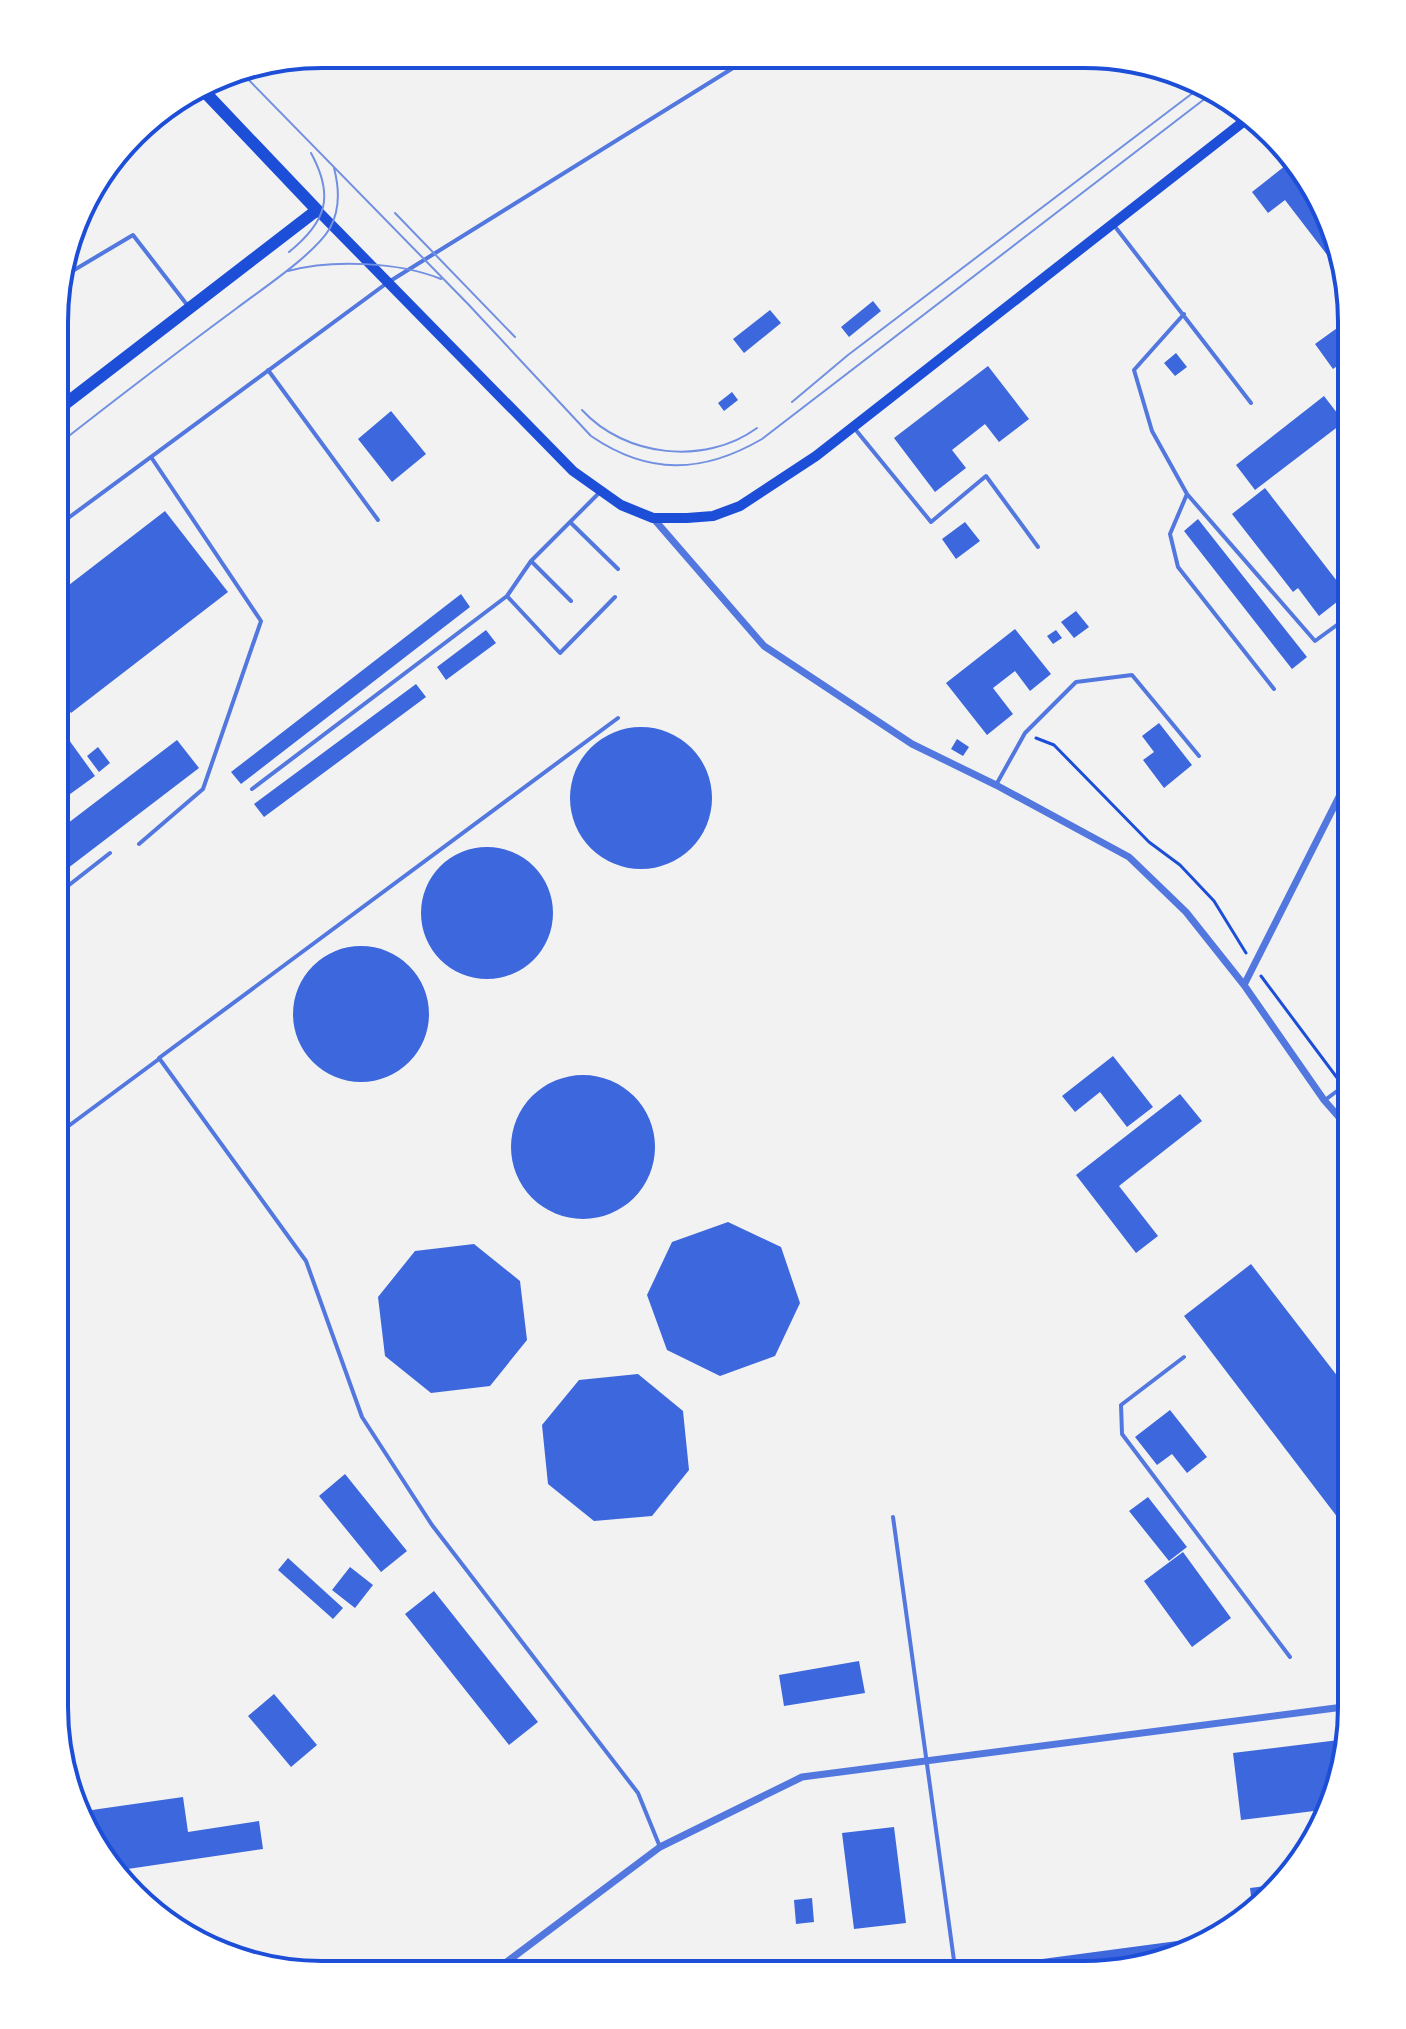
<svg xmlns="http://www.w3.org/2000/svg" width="1406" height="2029" font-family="'IBM Plex Sans',sans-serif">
	<rect width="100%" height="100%" fill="#f2f2f2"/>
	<path fill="#3d67dc" d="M138,129L146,139L121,161L117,156Z
		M1290,162L1325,204L1341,273L1285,200L1268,213L1252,192Z
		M873,301L881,311L849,337L841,327Z
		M770,310L781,323L744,353L733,339Z
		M1351,318L1352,355L1333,369L1315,344Z
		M1176,353L1187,367L1175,376L1164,363Z
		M988,366L1029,419L999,442L985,424L952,450L966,468L935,492L894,438Z
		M732,392L738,400L724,411L718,403Z
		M1324,396L1344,422L1255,490L1236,465Z
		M1352,397V420L1341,406Z
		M391,411L426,454L392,482L358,439Z
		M1265,488L1347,594L1319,616L1298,588L1293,592L1232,514Z
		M165,511L228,592L71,713L56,693V595Z
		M1198,519L1307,657L1292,669L1184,531Z
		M965,522L980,541L956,559L942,539Z
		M461,594L470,607L241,784L231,772Z
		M1076,611L1089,627L1074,638L1061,622Z
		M1015,629L1051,674L1030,691L1015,671L993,688L1013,714L987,735L946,683Z
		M486,630L496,643L446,680L437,667Z
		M1056,630L1062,638L1053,644L1047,636Z
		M416,684L426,697L264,817L254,804Z
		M56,722L95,776L55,805L56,767Z
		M1159,723L1192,765L1164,788L1143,760L1154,752L1142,736Z
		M570 798a71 71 0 1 1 142 0a71 71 0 1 1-142 0Z
		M957,739L969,747L963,756L951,749Z
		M177,740L199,768L55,878V833Z
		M98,747L110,763L99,772L87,756Z
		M421 913a66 66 0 1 1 132 0a66 66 0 1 1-132 0Z
		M293 1014a68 68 0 1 1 136 0a68 68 0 1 1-136 0Z
		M1113,1056L1153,1107L1127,1127L1100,1092L1075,1112L1062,1096Z
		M511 1147a72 72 0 1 1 144 0a72 72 0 1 1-144 0Z
		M1180,1094L1202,1121L1119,1186L1158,1236L1136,1253L1076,1175Z
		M728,1222L781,1247L800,1303L775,1356L720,1376L667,1350L647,1295L672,1242Z
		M474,1244L520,1281L527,1340L490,1386L431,1393L385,1356L378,1297L415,1251Z
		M1251,1264L1352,1395L1351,1535L1184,1316Z
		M638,1374L683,1411L689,1470L652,1516L594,1521L548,1484L542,1425L579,1380Z
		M1170,1410L1207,1457L1187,1473L1172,1454L1157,1465L1135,1437Z
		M345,1474L407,1551L381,1572L319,1496Z
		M1148,1497L1187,1547L1169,1561L1129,1511Z
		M1183,1552L1231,1618L1192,1647L1144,1581Z
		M288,1558L343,1608L333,1619L278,1570Z
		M350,1567L373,1585L355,1608L332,1590Z
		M434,1591L538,1722L509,1745L405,1614Z
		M859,1661L865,1693L784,1706L779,1675Z
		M274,1694L317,1745L291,1767L248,1716Z
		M1347,1739L1322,1810L1241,1820L1233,1753Z
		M183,1797L188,1832L259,1821L263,1849L121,1870L81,1825L78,1812Z
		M894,1827L906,1923L854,1929L842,1833Z
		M1274,1885L1258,1898L1252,1904L1250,1888Z
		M812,1898L814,1922L796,1924L794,1900Z
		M1215,1936L1202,1948L1084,1975H1006L1004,1964Z"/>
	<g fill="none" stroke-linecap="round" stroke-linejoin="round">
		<path stroke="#1d4ed8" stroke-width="3" d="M1036,738L1054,745L1149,842L1180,865L1214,901L1246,953
			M1261,976L1338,1079"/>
		<path stroke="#5277de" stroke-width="4" d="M1113,224L1251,403
			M59,279L133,235L188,306
			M1184,314L1134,370L1152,431L1187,494L1170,534L1178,567L1274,689
			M268,370L378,520
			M855,429L931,522L986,476L1038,547
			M600,492L531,561L507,596L560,653L615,597
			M1187,494L1315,641L1352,614
			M570,522L618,569
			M56,527L387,283L754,55
			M531,561L571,601
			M618,718L159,1058L306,1261L362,1417L432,1525L638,1793L660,1847
			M996,785L1025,733L1076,682L1132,675L1199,756
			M252,789L507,596
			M139,844L203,789L261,621L151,457
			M55,896L110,853
			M1325,1100L1352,1080
			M55,1136L159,1059
			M1184,1357L1121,1405L1122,1434L1290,1657
			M893,1517L956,1975"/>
		<path stroke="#5277de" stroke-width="7" d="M653,518L764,646L912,744L996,785L1129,857L1186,912L1244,985L1324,1100L1352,1132
			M1244,985L1352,771
			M492,1973L660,1847L802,1777L1351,1706"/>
		<path stroke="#1d4ed8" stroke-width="10" d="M317,210L573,471L621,505L653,518H687L713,516L740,506L816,456L1252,115"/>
		<path stroke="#1d4ed8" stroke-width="12" d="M56,411L317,210L201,88"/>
		<path stroke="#7290e2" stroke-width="2" d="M237,68L468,304L591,436C648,475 702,474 762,439L1211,94
			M395,213L515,337
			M289,252C326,222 335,197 311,153
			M288,271C332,259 399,262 441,279
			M792,402L848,355L1198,89
			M582,410C625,457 705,466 757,428
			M56,446C116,399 176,353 237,308C262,289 315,254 330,228C340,210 339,187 334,168"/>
	</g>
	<path d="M0 0H1406V2029H0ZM322 68H1084A254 254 0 0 1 1338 322V1707A254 254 0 0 1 1084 1961H322A254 254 0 0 1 68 1707V322A254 254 0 0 1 322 68Z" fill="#fff" fill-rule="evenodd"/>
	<path fill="none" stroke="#1d4ed8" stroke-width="4" d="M322 68H1084A254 254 0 0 1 1338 322V1707A254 254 0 0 1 1084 1961H322A254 254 0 0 1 68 1707V322A254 254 0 0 1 322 68Z"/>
</svg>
